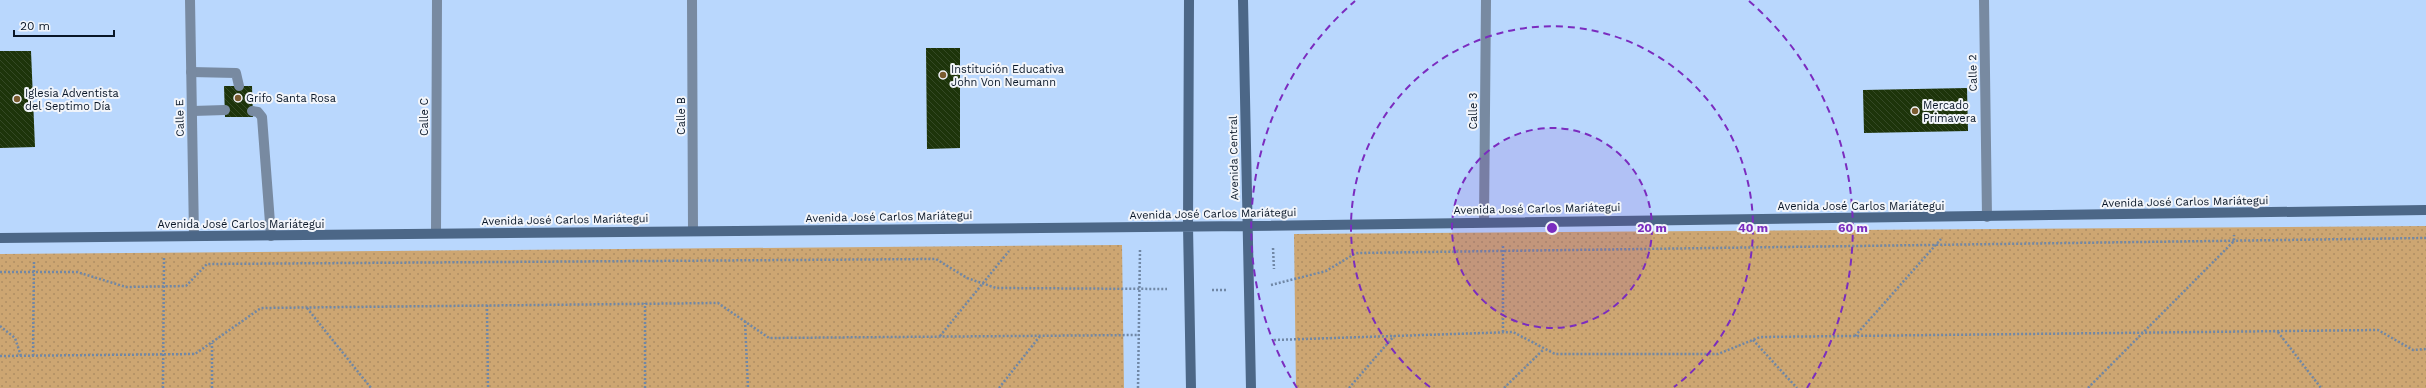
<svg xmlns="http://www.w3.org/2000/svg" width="2426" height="388" font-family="'Work Sans',sans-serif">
	<defs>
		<pattern id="park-dots" width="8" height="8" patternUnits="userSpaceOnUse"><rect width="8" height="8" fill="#cda672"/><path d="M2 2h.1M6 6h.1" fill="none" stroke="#af8e63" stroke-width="1.8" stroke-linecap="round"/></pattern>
		<pattern id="building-back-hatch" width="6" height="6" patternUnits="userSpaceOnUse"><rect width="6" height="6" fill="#1d340a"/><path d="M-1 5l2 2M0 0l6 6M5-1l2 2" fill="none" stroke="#344825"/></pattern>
	</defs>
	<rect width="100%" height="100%" fill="#b9d7fd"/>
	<path fill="url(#park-dots)" d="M2426,226V388H1296L1294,234Z
		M1122,245L1124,388H0V254Z"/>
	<path fill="url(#building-back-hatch)" d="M926,48H960V148L927,149Z
		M0,51H31L35,147L0,148Z
		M224,86H252L253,117H225Z
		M1967,88L1968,131L1864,133L1863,90Z"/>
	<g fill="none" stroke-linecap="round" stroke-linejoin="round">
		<path stroke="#7087a5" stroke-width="2.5" stroke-dasharray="2 2" stroke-linecap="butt" d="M1503,246V333
			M1273,248L1274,269
			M0,272H77L126,287L186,286L207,264L936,259L967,278L996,288L1167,289
			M1271,285L1326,271L1356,253L2426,238
			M1212,290H1227
			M487,305L488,388
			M307,308L371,388
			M745,321L748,388
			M0,326L15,338L21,356
			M2278,332L2321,388
			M940,336L1009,251
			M1855,336L1941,239
			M1274,340L1513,332L1555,354H1718L1760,337L2378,330L2413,350L2426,349
			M1753,340L1797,388
			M0,356L195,354L261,308L718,303L769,338L1139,335
			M33,356L34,260
			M163,388L164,258
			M212,388V343
			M645,388V303
			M999,388L1040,336
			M1138,388L1140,249
			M1349,388L1394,336
			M1504,388L1544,349
			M2088,388L2234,241V235"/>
		<path stroke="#788aa1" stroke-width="10" d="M191,72L236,73L239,86
			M193,111L225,110
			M252,111L258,112L262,117L271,236"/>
		<path stroke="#788aa1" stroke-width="10" d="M190,0L194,236
			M692,0L693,231
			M1984,0L1987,217
			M1484,221L1486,0
			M436,233L437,0"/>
		<path stroke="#4c6787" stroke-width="10" d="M1189,0L1188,226L1191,388
			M1243,0L1251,388
			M0,238L1247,226L2426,210"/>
	</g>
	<circle cx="1552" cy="228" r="100" fill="#7b2cbf" fill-opacity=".12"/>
	<g fill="none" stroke="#7b2cbf" stroke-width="2" stroke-dasharray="7 5">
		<circle cx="1552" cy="228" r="100"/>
		<path d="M1430 387A201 201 0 1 1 1674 387"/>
		<path d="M1297 388A301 301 0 0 1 1355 1M1749 1A301 301 0 0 1 1807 388"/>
	</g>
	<g fill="#7a5b30" stroke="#f2f5fa" stroke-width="1.5">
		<circle cx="943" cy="75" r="4"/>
		<circle cx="238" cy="98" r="4"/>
		<circle cx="17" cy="99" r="4"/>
		<circle cx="1915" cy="111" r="4"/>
	</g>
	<g text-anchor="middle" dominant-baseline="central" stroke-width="4" stroke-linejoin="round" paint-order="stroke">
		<g font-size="11" fill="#091627" stroke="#f2f5fa" text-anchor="start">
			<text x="951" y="69">Institución Educativa<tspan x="951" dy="13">John Von Neumann</tspan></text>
			<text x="25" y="93">Iglesia Adventista<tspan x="25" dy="13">del Septimo Día</tspan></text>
			<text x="246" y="98">Grifo Santa Rosa</text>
			<text x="1923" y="105">Mercado<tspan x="1923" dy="13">Primavera</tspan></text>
		</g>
		<g font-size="11" fill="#091627" stroke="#f2f5fa">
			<text transform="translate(1973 73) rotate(-91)">Calle 2</text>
			<text transform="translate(1473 111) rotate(-90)">Calle 3</text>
			<text transform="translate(681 116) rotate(-90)">Calle B</text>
			<text transform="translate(424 117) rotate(-90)">Calle C</text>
			<text transform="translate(180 118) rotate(-91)">Calle E</text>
			<text transform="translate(1234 158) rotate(-91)">Avenida Central</text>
			<text transform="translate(2185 202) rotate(-1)">Avenida José Carlos Mariátegui</text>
			<text x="1861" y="206">Avenida José Carlos Mariátegui</text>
			<text transform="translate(1537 209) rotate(-1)">Avenida José Carlos Mariátegui</text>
			<text transform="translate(1213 214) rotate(-1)">Avenida José Carlos Mariátegui</text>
			<text transform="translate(889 217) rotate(-1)">Avenida José Carlos Mariátegui</text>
			<text transform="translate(565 220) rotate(-1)">Avenida José Carlos Mariátegui</text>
			<text x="241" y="224">Avenida José Carlos Mariátegui</text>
		</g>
	</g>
	<circle cx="1552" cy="228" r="6" fill="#7b2cbf" stroke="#f2f5fa" stroke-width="2"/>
	<g font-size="12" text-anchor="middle" font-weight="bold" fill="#7b2cbf" stroke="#f2f5fa" stroke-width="4" stroke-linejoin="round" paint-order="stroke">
		<text x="1652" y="232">20 m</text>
		<text x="1753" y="232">40 m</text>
		<text x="1853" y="232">60 m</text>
	</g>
	<path d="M14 30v6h100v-6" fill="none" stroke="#091627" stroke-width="2"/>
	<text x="20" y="30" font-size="12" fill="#091627" stroke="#f2f5fa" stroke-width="3" paint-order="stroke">20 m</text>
</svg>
